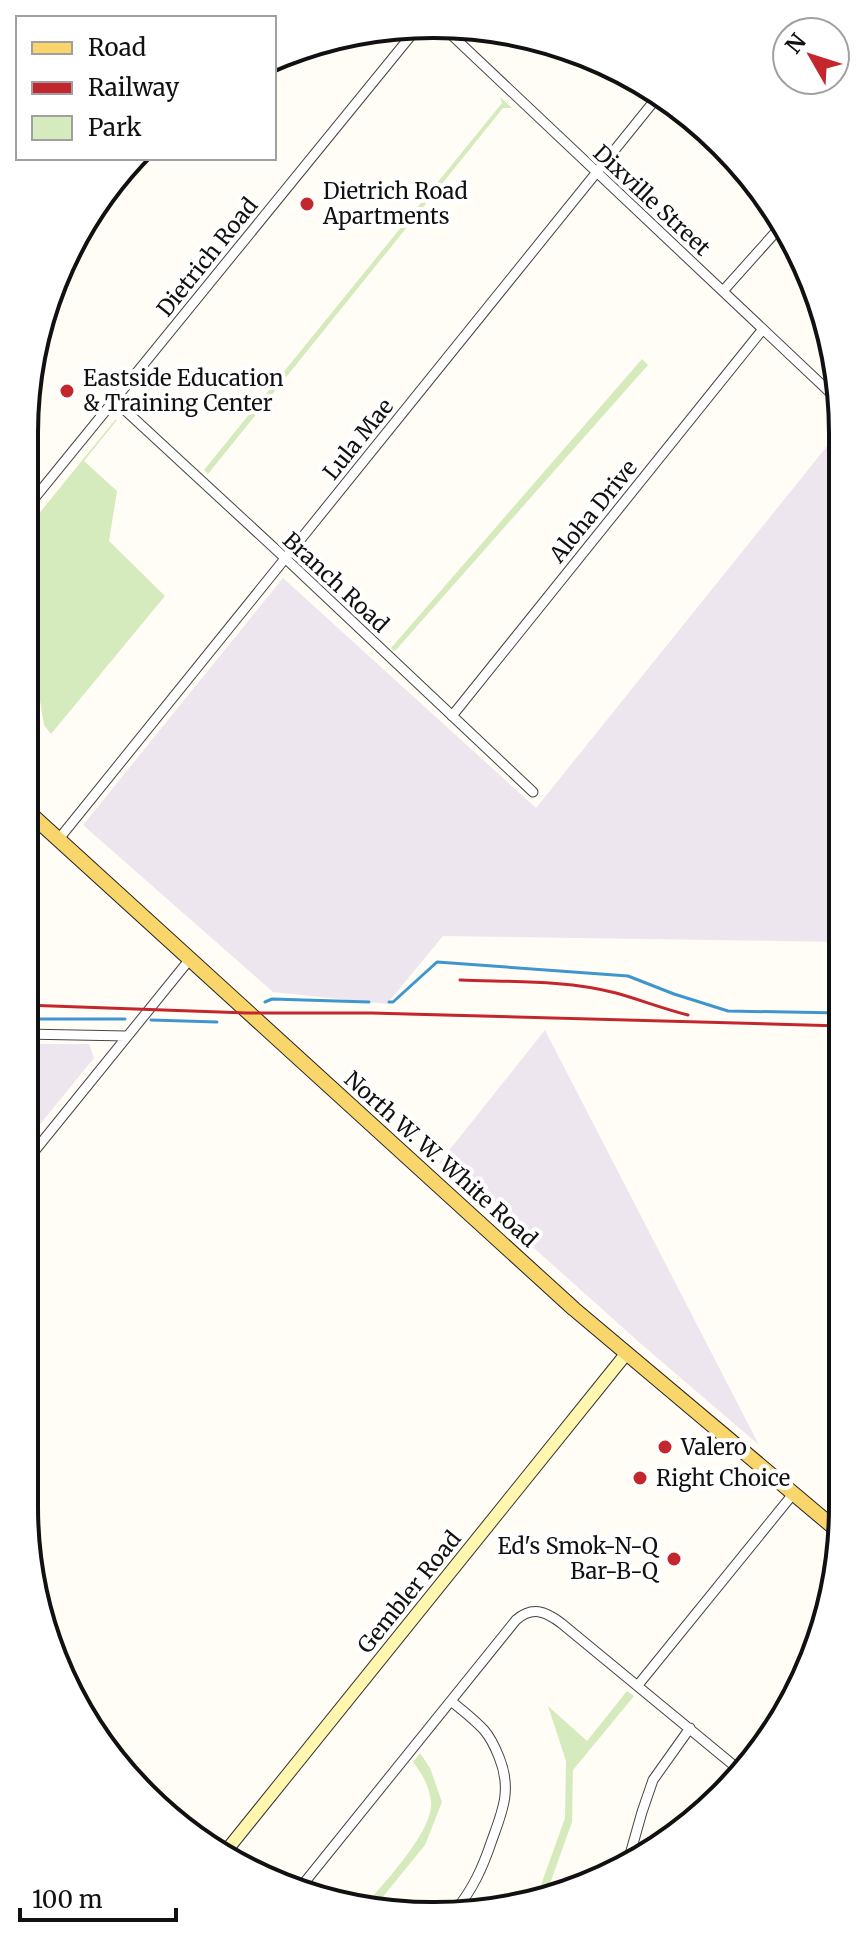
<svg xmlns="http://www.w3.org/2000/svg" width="867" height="1940" font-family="Merriweather,serif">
	<rect width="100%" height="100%" fill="#fffdf5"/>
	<path fill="#eee6ef" d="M840,430L841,942L443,936L387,1004L273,992L83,825L283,578L536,808Z
		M545,1030L759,1445L640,1343L439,1163Z
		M24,1044H89L94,1058L24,1144Z"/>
	<path fill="#d5ebbd" d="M500,97L512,108H503L208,474L204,470L502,103Z
		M642,359L648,365L395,651L391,648Z
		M115,420H117L84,461L117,491L109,541L165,596L51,734L44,725L24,603V532Z
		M627,1691L634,1696L573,1770L572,1822L547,1892L537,1896L565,1818L566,1761L548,1706L587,1741Z
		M420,1753L430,1768L442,1802L425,1845L373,1909L363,1908C381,1886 434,1831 431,1802C430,1787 422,1774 413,1762Z"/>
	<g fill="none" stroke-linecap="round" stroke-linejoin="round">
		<path stroke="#3f96cf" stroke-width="3" d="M265,1002L272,999L369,1002
			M389,1002H393L437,962L628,976L674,994L728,1011L841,1013
			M24,1019H125
			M151,1020L217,1022"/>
		<g stroke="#444" stroke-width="11">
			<path id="minor" d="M441,25L839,401
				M723,291L782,225
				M114,400L285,558L533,792
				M24,511L418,27
				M452,716L763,329
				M24,758L33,738L34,728L24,657
				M58,840L659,95
				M24,1034L127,1036
				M24,1164L190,959
				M638,1685L793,1494
				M451,1701C462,1710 474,1719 484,1730C491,1738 495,1747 499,1757C512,1789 503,1810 492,1840C483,1867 473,1889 455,1911
				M627,1865L642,1812L653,1780L690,1728
				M300,1888L516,1620C532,1606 545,1611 561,1623L743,1773"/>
		</g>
		<g stroke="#333" stroke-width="14">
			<path id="secondary" d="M222,1856L626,1354"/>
		</g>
		<g stroke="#222" stroke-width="16">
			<path id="primary" d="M24,808L574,1309L838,1531"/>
		</g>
		<use href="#minor" stroke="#fff" stroke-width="9"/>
		<use href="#secondary" stroke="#fff6b0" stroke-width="12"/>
		<use href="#primary" stroke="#f9d66b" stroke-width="14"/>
		<path stroke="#c4262e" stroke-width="3" d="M460,980C512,982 567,980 616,993C641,1000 664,1009 688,1015
			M24,1005L247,1013H371L841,1026"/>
	</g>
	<g fill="#c4262e" stroke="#fff" stroke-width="3">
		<circle cx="307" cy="204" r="8"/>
		<circle cx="67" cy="391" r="8"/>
		<circle cx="665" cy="1447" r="8"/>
		<circle cx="640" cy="1478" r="8"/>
		<circle cx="674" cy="1559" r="8"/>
	</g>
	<g text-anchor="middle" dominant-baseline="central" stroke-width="8" stroke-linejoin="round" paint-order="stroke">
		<g font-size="22" fill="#111" stroke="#fff" text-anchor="start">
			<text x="323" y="191">Dietrich Road<tspan x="323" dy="25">Apartments</tspan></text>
			<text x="83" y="378">Eastside Education<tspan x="83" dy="25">&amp; Training Center</tspan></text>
			<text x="681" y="1447">Valero</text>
			<text x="656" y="1478">Right Choice</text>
			<text x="658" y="1546" text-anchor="end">Ed's Smok-N-Q<tspan x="658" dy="25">Bar-B-Q</tspan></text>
		</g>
		<g font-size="22" fill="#111" stroke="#fff">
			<text transform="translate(652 200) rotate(43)">Dixville Street</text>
			<text transform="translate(207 257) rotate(-51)">Dietrich Road</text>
			<text transform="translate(358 439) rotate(-51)">Lula Mae</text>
			<text transform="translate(593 511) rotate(-51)">Aloha Drive</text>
			<text transform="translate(336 582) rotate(43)">Branch Road</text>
			<text transform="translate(441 1159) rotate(42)">North W. W. White Road</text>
			<text transform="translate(409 1592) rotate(-51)">Gembler Road</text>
		</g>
	</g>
	<path d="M0 0H867V1940H0ZM433 38H434A395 395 0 0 1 829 433V1507A395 395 0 0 1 434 1902H433A395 395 0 0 1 38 1507V433A395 395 0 0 1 433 38Z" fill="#fff" fill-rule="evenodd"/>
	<path fill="none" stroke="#111" stroke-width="4" d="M433 38H434A395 395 0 0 1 829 433V1507A395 395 0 0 1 434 1902H433A395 395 0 0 1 38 1507V433A395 395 0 0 1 433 38Z"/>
	<rect x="16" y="16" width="260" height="144" fill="#ffffff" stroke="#a0a0a0" stroke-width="2"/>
	<rect x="32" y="42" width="40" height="12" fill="#f9d66b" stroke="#a0a0a0" stroke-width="2"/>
	<text x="88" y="56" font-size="24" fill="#111111">Road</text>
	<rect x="32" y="82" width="40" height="12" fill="#c4262e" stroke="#a0a0a0" stroke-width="2"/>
	<text x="88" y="96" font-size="24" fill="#111111">Railway</text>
	<rect x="32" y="116" width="40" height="24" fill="#d5ebbd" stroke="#a0a0a0" stroke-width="2"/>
	<text x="88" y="136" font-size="24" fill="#111111">Park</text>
	<g transform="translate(811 56) rotate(309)"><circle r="38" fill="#ffffff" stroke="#a0a0a0" stroke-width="2"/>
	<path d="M0-6L14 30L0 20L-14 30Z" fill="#c4262e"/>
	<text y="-12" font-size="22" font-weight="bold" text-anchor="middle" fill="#111111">N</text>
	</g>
	<path d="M20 1908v12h156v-12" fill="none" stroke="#111111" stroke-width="4"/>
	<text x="32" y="1908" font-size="24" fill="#111111" stroke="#ffffff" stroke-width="6" paint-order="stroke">100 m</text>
</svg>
